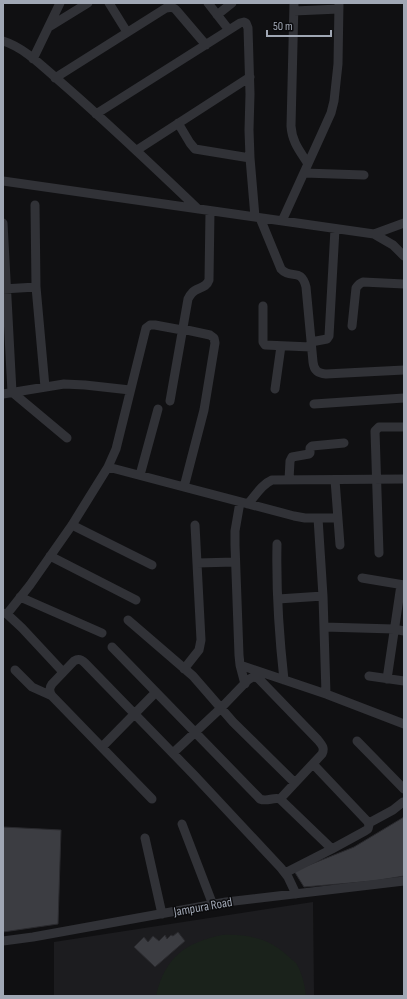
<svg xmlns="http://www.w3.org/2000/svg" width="407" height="999" font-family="'Sofia Sans Condensed',sans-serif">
	<rect width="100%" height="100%" fill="#101012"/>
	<path fill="#1c1c1f" d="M313,902L314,996H54V942Z"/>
	<path fill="#1a221b" d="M222,935C248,934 270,938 289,957C291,959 294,961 296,963C302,973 305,985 306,996H156C165,957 185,943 222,935Z"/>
	<path fill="#3c3d42" stroke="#2a2a2e" d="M404,817V876L374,881L304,887L294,871L354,847Z
		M3,827L61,830L58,924L3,932Z
		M178,932L185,941L155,967L134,947L144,937L148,942L153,936L159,941L165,935L167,939L171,935L173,936Z"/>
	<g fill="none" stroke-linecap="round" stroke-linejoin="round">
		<path stroke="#313237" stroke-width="9" d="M109,3L127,32
			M208,3L229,30
			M294,3L291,126C292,142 300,151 308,164
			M294,11L339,9
			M217,15L232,3
			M49,27L88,3
			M3,41C26,48 46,70 64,85C110,125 154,167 198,209
			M33,59L60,3
			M55,78L166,8C171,7 174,7 177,11L206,45
			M96,114L240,23L244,22L246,23L248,28L250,94L249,130L250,158L255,217
			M178,123L190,143L195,149L250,158
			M137,150L250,77
			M304,173L364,175
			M3,181L374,234L393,245L404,256
			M35,205L36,287L45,387
			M260,218L281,269C291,280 301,267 306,287L313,362C314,371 318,373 326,374L404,370
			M282,221L322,133L331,113L334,101L338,64L339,3
			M3,223L12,392L67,438
			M374,234L404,223
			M3,289L36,287
			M263,306V342L265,345L311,347
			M352,326L356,288C358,285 360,283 363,282L404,284
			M182,329L210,335L214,338L215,343L204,410L184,487
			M311,342L327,339L329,336L335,229
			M275,389L281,346
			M3,394L64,384L85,385L130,390
			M170,401L188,299C189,297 190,295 192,293C197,287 206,289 209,280L210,211
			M314,404L404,398
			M108,467L294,516L305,518H338
			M140,475L158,409
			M289,480L290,461L292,457L309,454L310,453V448L312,446L344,443
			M335,480L340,545
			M240,502L235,531V545L239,655L240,665L245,684
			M248,504C255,496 262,484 272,480L404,479
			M318,518L323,596L326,694
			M72,525L152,565
			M277,544C276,590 279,635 284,680
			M379,553L375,431L379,427H404
			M50,556L136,600
			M197,563L235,562
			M362,578L404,585
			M20,597L102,633
			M278,599L323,596
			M3,613L7,614L22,628L63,672
			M7,614L30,585L72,525L108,467L116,449L146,328L150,325H155L182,330
			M128,620L193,676L233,722L295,783
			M324,627L394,629L404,631
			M112,647L260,799C267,802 273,797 280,799L332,849
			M240,665L326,694L404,724
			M184,669L199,650L201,640L195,525
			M15,670L32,687L52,696
			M369,676L404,681
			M387,679L401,585
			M357,741L404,789
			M102,747L156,692
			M173,753L221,708L248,680C252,677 254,676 259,679L318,740C322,745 325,748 322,754L280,799
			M152,799L52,696C49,691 49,688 52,684L74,661C79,658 82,660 85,663L194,775L281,868L288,877L296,894
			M369,823L393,810L403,802
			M182,824L213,905
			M145,838L162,914
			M285,873L332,849L365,831L368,829L369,825L368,822L313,764
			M3,941L33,937L226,902L404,881"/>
	</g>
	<g text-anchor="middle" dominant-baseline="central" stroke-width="3" stroke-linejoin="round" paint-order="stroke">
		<g font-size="13" fill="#a0a7b4" stroke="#0b0b0d">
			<text transform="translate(203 907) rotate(-10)">Jampura Road</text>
		</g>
	</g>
	<rect width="407" height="999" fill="none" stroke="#a0a7b4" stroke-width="8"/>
	<path d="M267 30v6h64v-6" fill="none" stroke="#a0a7b4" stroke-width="2"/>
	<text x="273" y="30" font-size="12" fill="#a0a7b4" stroke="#0b0b0d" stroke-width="3" paint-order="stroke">50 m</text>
</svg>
